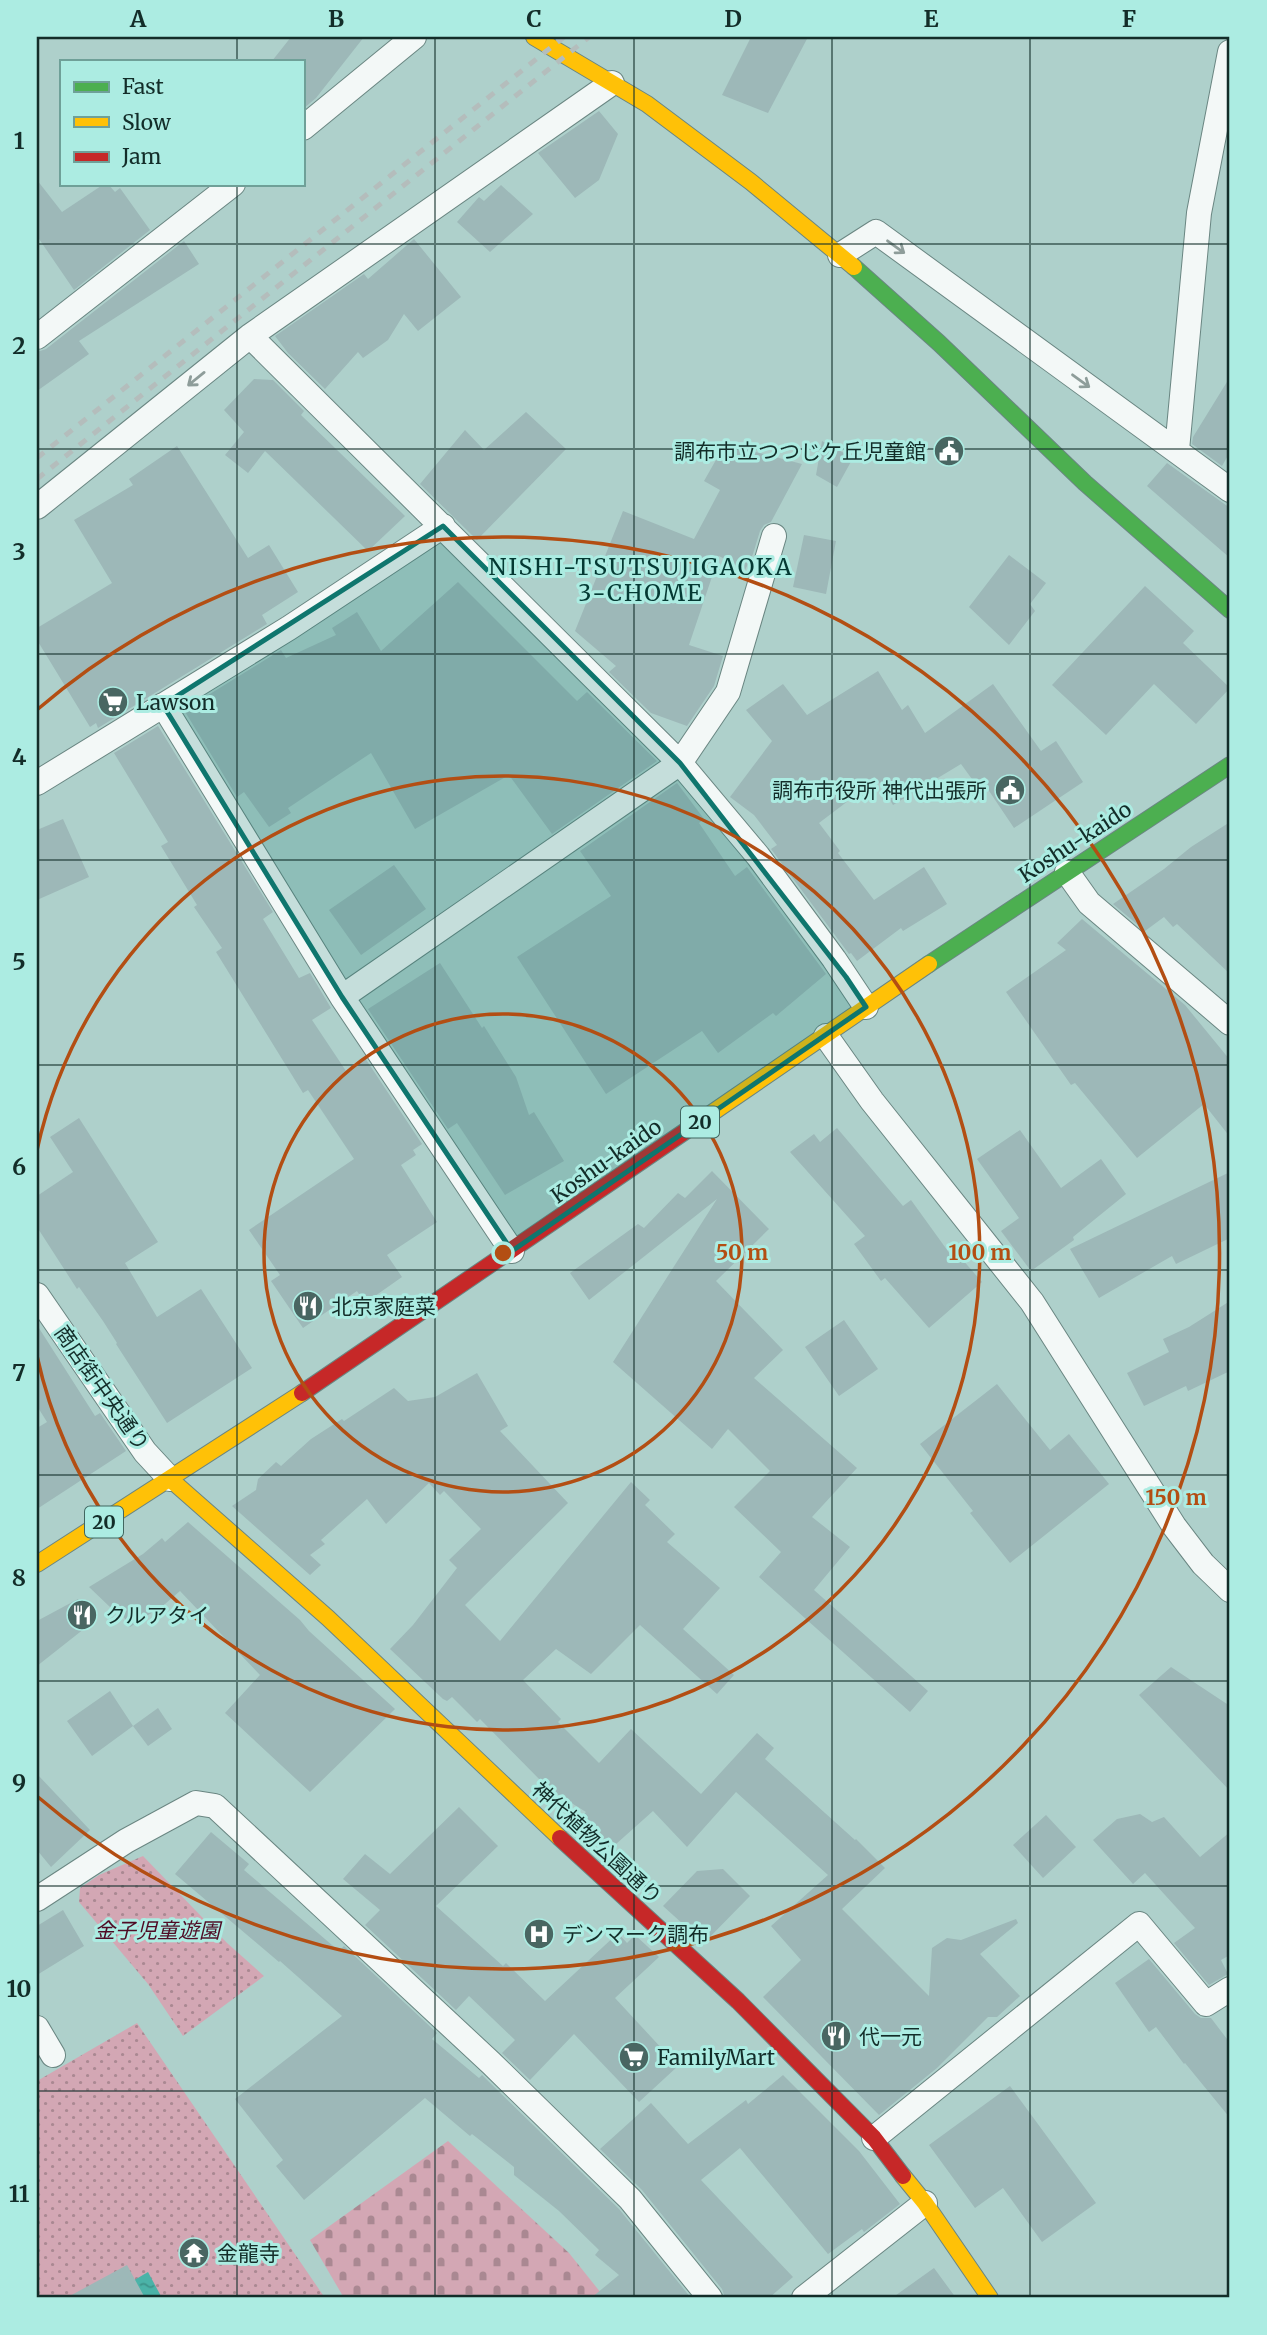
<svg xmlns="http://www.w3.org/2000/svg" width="1267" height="2335" font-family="Merriweather,'Noto Sans JP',serif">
	<defs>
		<pattern id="grass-dots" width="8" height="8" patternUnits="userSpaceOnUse" patternTransform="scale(1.75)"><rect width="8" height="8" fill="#d3a7b4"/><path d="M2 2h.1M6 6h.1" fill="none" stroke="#aa8892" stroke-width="1.8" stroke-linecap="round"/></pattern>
		<pattern id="cemetery-stones" width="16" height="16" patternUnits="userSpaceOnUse" patternTransform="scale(1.75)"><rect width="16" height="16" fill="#d3a7b4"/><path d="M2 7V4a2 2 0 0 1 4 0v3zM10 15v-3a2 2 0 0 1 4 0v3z" fill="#aa8892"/></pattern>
		<pattern id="water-ripples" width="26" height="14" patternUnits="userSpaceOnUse" patternTransform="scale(1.75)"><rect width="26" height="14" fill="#4bb3a8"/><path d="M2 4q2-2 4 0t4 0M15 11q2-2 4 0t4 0" fill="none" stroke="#3d9289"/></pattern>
	</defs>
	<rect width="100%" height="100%" fill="#aed0cb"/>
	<path fill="url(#grass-dots)" d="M143,1856L227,1943L264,1976L183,2036L148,1984L79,1902L80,1888L99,1875Z
		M137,2023L325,2298H37V2081Z"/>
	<path fill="url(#cemetery-stones)" d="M448,2141L569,2253L605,2298H344L310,2240Z"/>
	<path fill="url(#water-ripples)" d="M148,2272L162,2298H124L119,2289Z"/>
	<path fill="#9db8b8" d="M291,37H364L316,98L303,109V61H272Z
		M751,37H808L768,113L722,95Z
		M599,111L618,134L599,180L575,198L538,153Z
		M37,180L62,212L104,184H108L115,192L120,188L150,230L74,290L37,236Z
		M501,185L533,214L490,252L457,222L479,197L484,201Z
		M414,239L461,297L418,331L404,314L388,340L363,358L358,352L325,389L288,353L275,336L364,274L368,279Z
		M184,241L199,264L79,341L89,354L37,391V352L46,349Z
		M1230,377V452L1222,466L1192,444L1193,437Z
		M254,379L273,380L304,411L301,415L405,516L368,551L265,451L248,473L225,455L244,432L224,410Z
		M526,412L566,449L477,540L420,484L465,430L484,450Z
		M822,441L853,458L837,487L816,475Z
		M725,444L802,464L771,522L764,525L760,531L753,554L745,570L719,556L689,645L723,656L714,686L687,726L651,713L609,672L616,666L575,631L623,511L694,539L720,490L704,481Z
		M177,446L248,558L269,545L298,592L262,615L267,624L98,728L96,723L90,727L37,640V628L112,583L74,520L133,485L129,479Z
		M1167,463L1230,508V558L1147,486Z
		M804,535L836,541L826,594L793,587Z
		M1009,555L1046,583L1030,604L1035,611L1009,645L969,607Z
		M458,582L577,701L587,692L657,761L552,834L509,775L415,829L371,753L288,808L291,813L269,827L244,792L237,797L184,710L281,650L286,658L336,635L332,628L357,612L381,651Z
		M1145,586L1194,631L1183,643L1230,688L1196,724L1154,684L1106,735L1052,685Z
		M878,671L902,710L908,705L925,733L993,684L1041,751L1056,741L1083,782L1014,828L983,782L977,786L961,764L893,805L877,779L819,823L840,851L838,853L874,900L924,867L947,904L903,931L901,928L857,961L851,953L849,954L771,849L777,845L754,815L730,797L772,741L746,710L783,684L807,715Z
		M158,726L273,912L263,919L299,978L310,973L331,1008L312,1020L346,1071L365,1058L422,1144L413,1150L416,1155L401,1165L437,1222L387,1255L402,1277L365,1303L357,1291L303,1328L271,1281L280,1275L249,1230L354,1159L308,1090L303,1093L216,952L222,948L194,907L197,905L161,846L168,842L114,753Z
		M677,783L704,819L699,823L735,876L747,867L826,974L776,1016L773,1013L718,1053L702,1031L606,1094L517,957L611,896L580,851Z
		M63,819L89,877L37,900V830Z
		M1230,822V974L1177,924L1173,927L1164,917L1145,931L1113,904L1164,869L1191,847Z
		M394,865L426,909L361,955L329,910Z
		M1082,919L1185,1005L1230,1060V1137L1204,1104L1137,1158L1075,1083L1071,1085L1006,992L1066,950L1057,943Z
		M440,963L482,1028L484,1026L516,1077L529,1115L534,1112L564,1161L505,1195L457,1123L448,1129L368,1009Z
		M79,1118L158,1242L125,1263L157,1317L201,1289L252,1368L167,1423L116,1344L117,1343L103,1321L79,1287L77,1289L37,1227V1196L73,1172L50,1137Z
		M837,1128L903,1206L911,1200L950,1254L954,1250L982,1282L929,1328L885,1278L881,1281L854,1244L865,1236L790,1152L814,1134L820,1142Z
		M1020,1130L1061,1188L1101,1159L1126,1194L1073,1237L1074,1240L1031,1271L1001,1231L1019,1218L977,1159Z
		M712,1171L769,1229L716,1281L783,1350L754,1378L857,1468L812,1517L850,1547L814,1590L928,1691L910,1712L759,1577L781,1552L734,1507L770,1471L728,1429L712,1449L613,1362L717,1199L589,1300L570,1273L638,1224L644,1228L678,1193L685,1198Z
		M1230,1172V1238L1176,1264L1172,1256L1099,1298L1070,1249Z
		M1230,1301V1371L1188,1391L1186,1386L1144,1406L1127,1373L1169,1352L1163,1339L1189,1327Z
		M844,1320L878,1369L839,1396L805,1347Z
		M37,1325L95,1416L100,1413L126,1451L37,1509V1428L47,1422L37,1406Z
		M477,1373L508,1426L500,1431L568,1503L465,1605L500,1641L631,1482L650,1500L645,1505L675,1534L667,1542L720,1588L683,1629L734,1675L717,1694L640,1625L591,1674L556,1649L523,1680L561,1719L558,1722L599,1763L631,1729L701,1794L757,1733L774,1748L765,1759L855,1840L856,1839L885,1868L842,1909L929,1996L932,1948L947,1938L961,1940L1016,1919L1018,1923L980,1954L1020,1996L997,2017H988L937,2068L879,2115L763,1997L801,1960L771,1926L828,1875L736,1792L687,1847L653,1811L606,1853L574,1823L586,1812L539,1783L541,1781L480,1719L477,1722L452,1697L447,1701L443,1699L390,1649L413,1625L457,1568L449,1560L481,1529L444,1491L440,1495L429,1483L386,1524L367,1499L321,1540L325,1544L310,1555L321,1565L310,1575L232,1506L256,1490L258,1479L276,1462L281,1466L311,1439L342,1419L344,1421L394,1388L408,1401L435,1397Z
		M997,1384L1050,1450L1069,1434L1109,1484L1010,1563L970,1513L973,1511L920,1444Z
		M188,1522L300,1620L309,1631L395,1709L310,1792L225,1713L260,1675L180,1591L165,1604L130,1627L116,1605L111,1608L89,1587L143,1554L162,1538L165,1542Z
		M78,1599L94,1621L37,1666V1621Z
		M1171,1667L1230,1706V1791L1139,1695Z
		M110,1691L133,1726L92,1756L67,1721Z
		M158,1708L172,1729L148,1746L133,1726Z
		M37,1774L90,1830L51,1867L37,1850Z
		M459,1807L498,1846L436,1906L503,1966L506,1963L545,2001L618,1933L627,1943L635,1935L659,1957L615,1998L678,2066L639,2102L574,2034L530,2080L502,2053L515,2040L469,1996L456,2010L365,1925L380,1910L343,1879L365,1854L390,1874Z
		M1140,1814L1152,1822L1164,1817L1200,1857L1230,1832V1955L1221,1960L1228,1974L1209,1985L1174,1943L1195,1928L1145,1873L1133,1884L1093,1840L1117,1819Z
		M1046,1815L1076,1847L1043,1878L1013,1845Z
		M211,1832L249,1864L244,1870L339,1951L344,1946L437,2033L432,2039L479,2078L482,2075L619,2209L691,2298H591L619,2275L595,2255L599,2250L559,2211L514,2175V2167L472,2134L470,2136L425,2098L304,2200L276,2166L283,2160L235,2099L342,2016L280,1961L279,1962L175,1874Z
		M723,1869L750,1896L704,1943L663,1906L697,1871Z
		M63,1910L84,1946L37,1975V1926Z
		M1149,1959L1195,2014L1201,2018H1211L1230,2043V2118L1185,2063L1184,2064L1156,2027L1149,2032L1115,1983Z
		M783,2075L859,2151L900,2204L864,2232L862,2229L828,2254L740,2148L701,2180L793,2277L769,2298H725L722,2289L642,2190L600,2149L651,2103L688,2144L746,2100L748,2104Z
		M1010,2086L1096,2203L1042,2242L1003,2188L975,2208L929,2145Z
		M127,2265L145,2298H66Z
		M934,2268L956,2298H892Z"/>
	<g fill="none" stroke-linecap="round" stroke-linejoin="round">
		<g stroke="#6a8682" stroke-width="26">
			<path id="street" d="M303,128L414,37
				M840,255L876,232L1230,490
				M250,336L680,763L758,856L834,959L866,1007
				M37,337L233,184
				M1177,450L1199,213L1230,52
				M37,507L250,336L612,83
				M163,705L342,997L512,1251
				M37,783L289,628L443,526
				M1067,872L1089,903L1230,1023
				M342,997L680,763L728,692L774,536
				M826,1036L872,1101L1032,1302L1174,1526L1203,1564L1230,1590
				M37,1295L145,1452L170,1479
				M37,1899L126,1841L196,1803L215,1806L491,2063L630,2199L710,2298
				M37,2028L53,2055
				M874,2138L1139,1924L1206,2004L1230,1989
				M804,2298L925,2203"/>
		</g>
		<g stroke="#6a8682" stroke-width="18">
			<path id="fast" d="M854,267L939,343L1085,483L1230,610
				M929,964L1230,765"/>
		</g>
		<g stroke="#6a8682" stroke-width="18">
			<path id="slow" d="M534,37L647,104L751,182L854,267
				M690,1128L929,964
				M170,1479L328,1618L560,1838
				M37,1564L302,1393
				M903,2176L925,2203L990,2298"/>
		</g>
		<g stroke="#6a8682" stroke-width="18">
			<path id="jam" d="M302,1393L690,1128
				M560,1838L738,2001L874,2138L903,2176"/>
		</g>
		<use href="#street" stroke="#f3f8f7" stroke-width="24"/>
		<use href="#fast" stroke="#4caf50" stroke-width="16"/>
		<use href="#slow" stroke="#ffc107" stroke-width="16"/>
		<use href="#jam" stroke="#c62828" stroke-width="16"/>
		<path stroke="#b4bdbc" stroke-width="5" stroke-dasharray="9 9" stroke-linecap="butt" d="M37,458L564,37
			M37,479L589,37"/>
	</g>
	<defs><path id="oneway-shaft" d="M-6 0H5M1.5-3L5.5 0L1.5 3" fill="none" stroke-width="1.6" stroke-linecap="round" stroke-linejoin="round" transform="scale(1.75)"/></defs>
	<g stroke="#8e9d9a">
		<use href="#oneway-shaft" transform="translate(896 247) rotate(36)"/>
		<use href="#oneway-shaft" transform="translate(196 379) rotate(141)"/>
		<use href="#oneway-shaft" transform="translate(1081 381) rotate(36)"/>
	</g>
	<path fill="#0f766e" fill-opacity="0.2" stroke="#0f766e" stroke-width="5" stroke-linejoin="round" d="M443,526L680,763L846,977L866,1007L512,1251L342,997L163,705Z"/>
	<path fill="none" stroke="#132d29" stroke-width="2" stroke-opacity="0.55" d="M237,37V61M435,37V2298M634,37V2298M832,37V2298M1030,37V2298M237,184V2298M37,244H1230M37,449H1230M37,654H1230M37,860H1230M37,1065H1230M37,1270H1230M37,1475H1230M37,1681H1230M37,1886H1230M37,2091H1230"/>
	<g fill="none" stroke="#b34e13" stroke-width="3.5">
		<circle cx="503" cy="1253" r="239"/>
		<path d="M37 1150A477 477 0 1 1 37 1356"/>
		<path d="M38 709A716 716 0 1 1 38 1797"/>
	</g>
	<defs>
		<g id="civic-disc" transform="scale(1.575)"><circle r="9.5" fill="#496662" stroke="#acece2"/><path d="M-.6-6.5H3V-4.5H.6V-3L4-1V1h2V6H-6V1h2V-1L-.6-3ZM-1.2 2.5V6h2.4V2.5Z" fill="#fff"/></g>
		<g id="supermarket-disc" transform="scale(1.575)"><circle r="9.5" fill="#496662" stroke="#acece2"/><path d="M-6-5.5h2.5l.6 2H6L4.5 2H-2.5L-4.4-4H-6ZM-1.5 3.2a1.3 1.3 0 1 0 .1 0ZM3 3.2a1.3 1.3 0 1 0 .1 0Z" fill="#fff"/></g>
		<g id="restaurant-disc" transform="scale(1.575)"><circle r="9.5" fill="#496662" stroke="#acece2"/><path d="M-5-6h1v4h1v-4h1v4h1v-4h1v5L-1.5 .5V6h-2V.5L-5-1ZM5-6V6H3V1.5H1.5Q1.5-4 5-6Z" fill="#fff"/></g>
		<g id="hospital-disc" transform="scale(1.575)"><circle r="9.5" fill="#496662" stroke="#acece2"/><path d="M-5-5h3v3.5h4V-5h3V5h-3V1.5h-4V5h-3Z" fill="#fff"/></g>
		<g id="temple-disc" transform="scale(1.575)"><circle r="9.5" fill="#496662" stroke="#acece2"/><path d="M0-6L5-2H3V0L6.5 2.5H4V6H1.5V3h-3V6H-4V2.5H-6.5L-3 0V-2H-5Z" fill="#fff"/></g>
	</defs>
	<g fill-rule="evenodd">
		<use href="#civic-disc" x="949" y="451"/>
		<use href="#supermarket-disc" x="113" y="702"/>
		<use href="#civic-disc" x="1010" y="790"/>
		<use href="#restaurant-disc" x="308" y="1306"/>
		<use href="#restaurant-disc" x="82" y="1615"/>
		<use href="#hospital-disc" x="539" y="1934"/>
		<use href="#restaurant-disc" x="836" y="2036"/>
		<use href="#supermarket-disc" x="634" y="2057"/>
		<use href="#temple-disc" x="194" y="2253"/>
	</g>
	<g text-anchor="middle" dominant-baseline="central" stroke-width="6" stroke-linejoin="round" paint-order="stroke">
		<g fill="#acece2" stroke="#416660" stroke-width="2">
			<rect x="681" y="1106.5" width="38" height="31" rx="5"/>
			<rect x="85" y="1506.5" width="38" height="31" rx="5"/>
		</g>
		<g font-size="19" font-weight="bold" fill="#132d29">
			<text x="700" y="1122">20</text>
			<text x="104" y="1522">20</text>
		</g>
		<g font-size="21" fill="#132d29" stroke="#acece2" text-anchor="start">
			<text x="926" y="451" text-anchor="end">調布市立つつじケ丘児童館</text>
			<text x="136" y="702">Lawson</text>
			<text x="987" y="790" text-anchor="end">調布市役所 神代出張所</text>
			<text x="331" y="1306">北京家庭菜</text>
			<text x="105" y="1615">クルアタイ</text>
			<text x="562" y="1934">デンマーク調布</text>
			<text x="859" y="2036">代一元</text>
			<text x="657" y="2057">FamilyMart</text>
			<text x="217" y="2253">金龍寺</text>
		</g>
		<g font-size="21" fill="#132d29" stroke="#acece2">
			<text transform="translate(1075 842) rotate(-33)">Koshu-kaido</text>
			<text transform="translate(606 1161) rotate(-35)">Koshu-kaido</text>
			<text transform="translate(102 1388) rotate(55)">商店街中央通り</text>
			<text transform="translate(597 1843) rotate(43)">神代植物公園通り</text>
		</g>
		<g font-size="21" font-style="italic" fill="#4f0b24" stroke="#acece2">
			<text x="157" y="1930">金子児童遊園</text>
		</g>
		<g font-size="23" letter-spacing="2" fill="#043933" stroke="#acece2">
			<text x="641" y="566">NISHI-TSUTSUJIGAOKA<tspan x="641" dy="26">3-CHOME</tspan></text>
		</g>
	</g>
	<circle cx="503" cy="1253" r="10" fill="#b34e13" stroke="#acece2" stroke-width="3.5"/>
	<g font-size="21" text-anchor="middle" font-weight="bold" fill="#b34e13" stroke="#acece2" stroke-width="6" stroke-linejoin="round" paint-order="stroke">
		<text x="742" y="1260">50 m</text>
		<text x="980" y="1260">100 m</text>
		<text x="1176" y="1505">150 m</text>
	</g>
	<rect width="1267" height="2335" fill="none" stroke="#acece2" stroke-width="77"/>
	<rect x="60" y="60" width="245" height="126" fill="#acece2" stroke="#6fa098" stroke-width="2"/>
	<rect x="74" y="82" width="35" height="10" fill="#4caf50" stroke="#6fa098" stroke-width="2"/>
	<text x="122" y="94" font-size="21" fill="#132d29">Fast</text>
	<rect x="74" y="117" width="35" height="10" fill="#ffc107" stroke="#6fa098" stroke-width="2"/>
	<text x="122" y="130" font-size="21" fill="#132d29">Slow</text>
	<rect x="74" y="152" width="35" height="10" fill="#c62828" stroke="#6fa098" stroke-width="2"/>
	<text x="122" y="164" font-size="21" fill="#132d29">Jam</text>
	<rect x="38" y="38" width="1190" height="2258" fill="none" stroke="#132d29" stroke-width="2.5"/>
	<g font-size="23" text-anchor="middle" font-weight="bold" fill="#132d29">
		<text x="138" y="27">A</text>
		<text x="336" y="27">B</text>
		<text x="534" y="27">C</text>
		<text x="733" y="27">D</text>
		<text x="931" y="27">E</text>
		<text x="1129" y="27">F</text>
		<text x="19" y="149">1</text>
		<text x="19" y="354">2</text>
		<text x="19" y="560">3</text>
		<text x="19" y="765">4</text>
		<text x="19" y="970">5</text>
		<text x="19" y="1175">6</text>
		<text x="19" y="1381">7</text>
		<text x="19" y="1586">8</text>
		<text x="19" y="1791">9</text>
		<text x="19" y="1997">10</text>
		<text x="19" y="2202">11</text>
	</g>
</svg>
